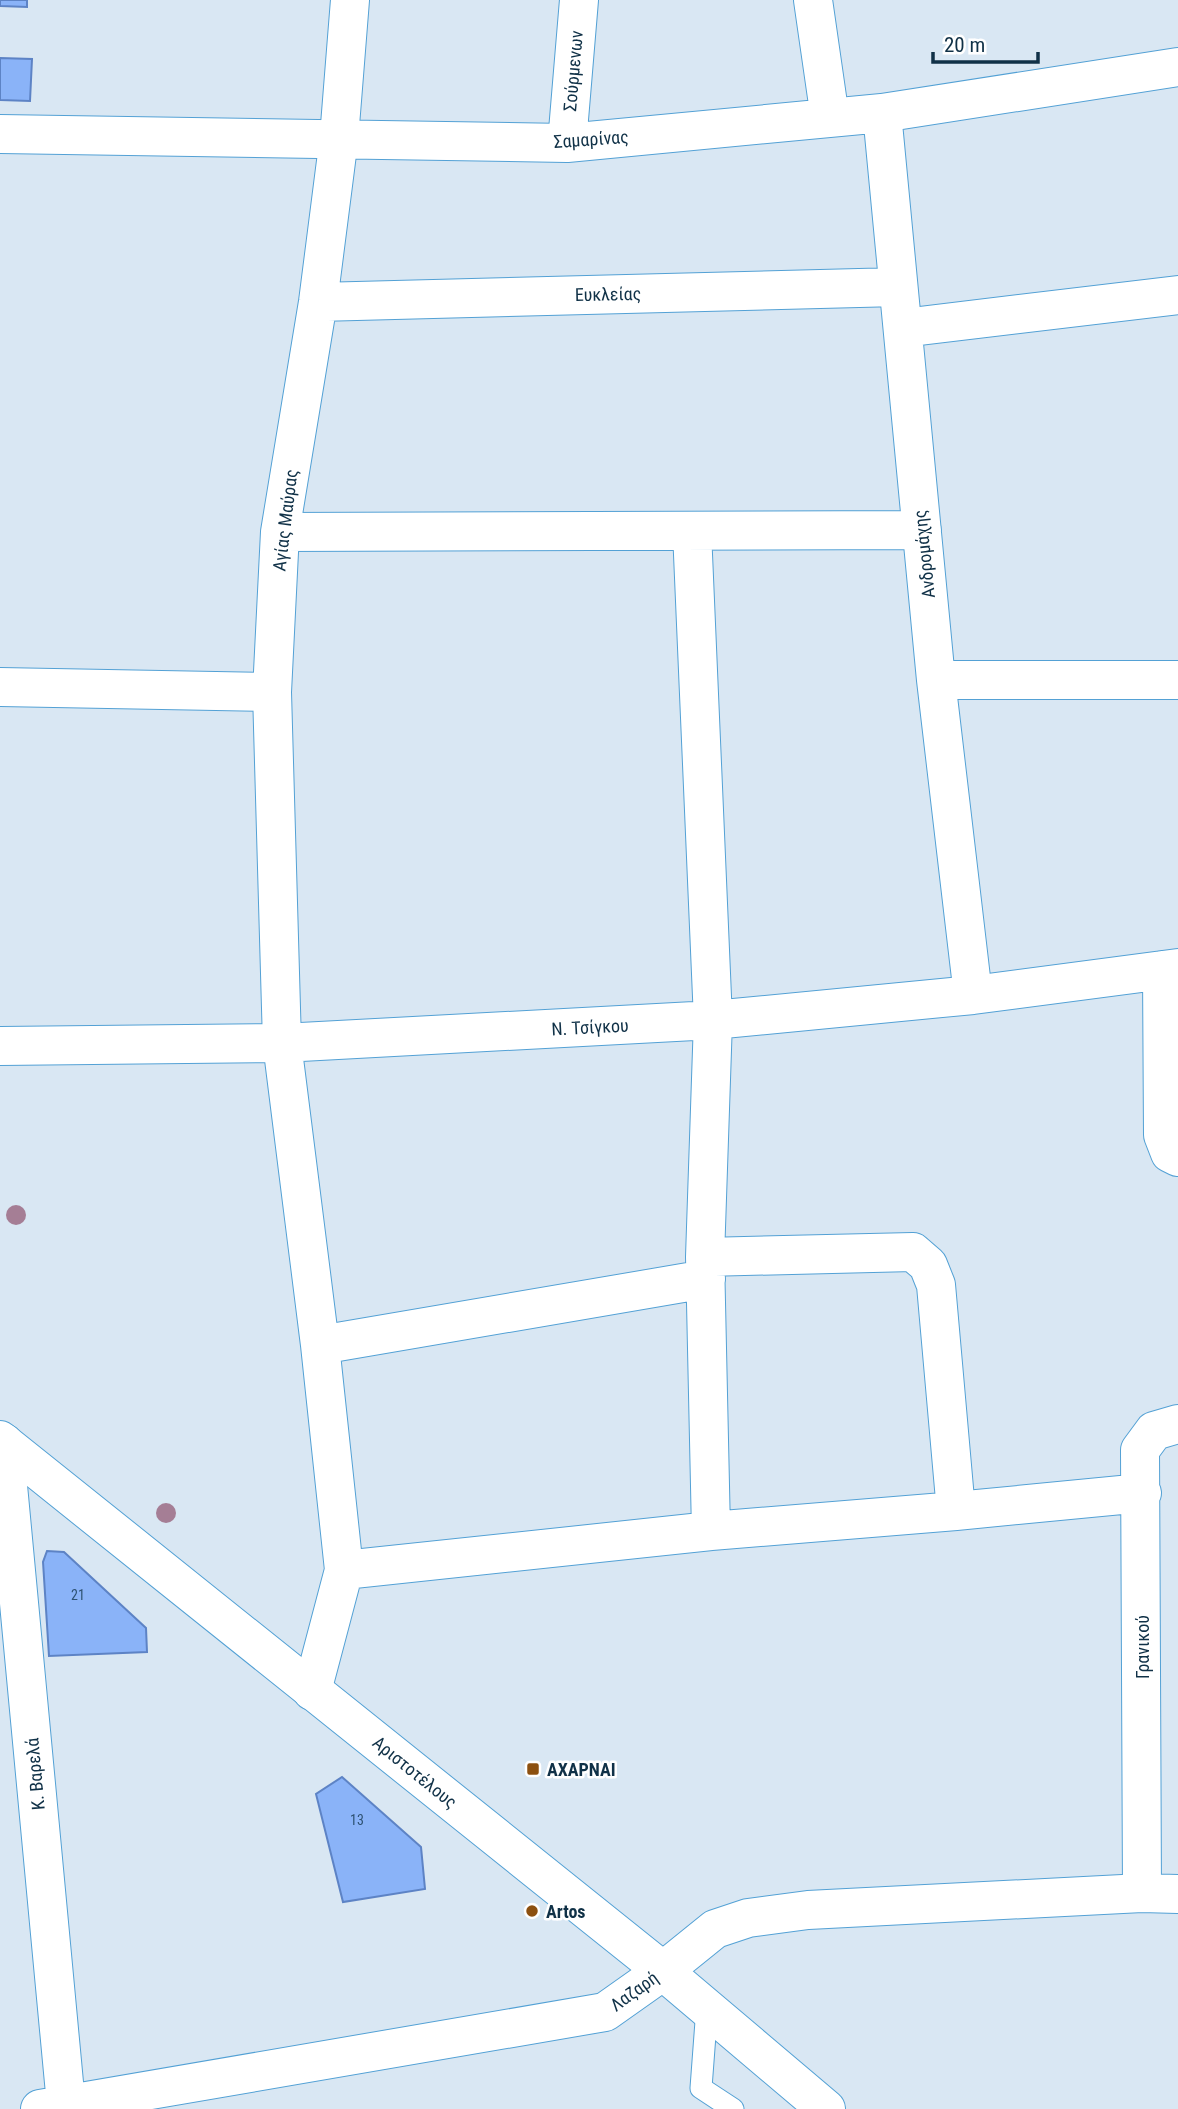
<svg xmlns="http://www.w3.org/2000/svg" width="1178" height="2109" font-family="'Roboto Condensed',sans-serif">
	<rect width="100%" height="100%" fill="#d9e7f3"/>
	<path fill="#8ab3f8" stroke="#5d83c5" stroke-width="2" d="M0,0H27V7L0,6Z
		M0,58L32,59L30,101L0,100Z
		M47,1551L64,1552L146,1628L147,1652L49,1656L43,1562Z
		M342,1777L421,1847L425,1889L343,1902L316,1794Z"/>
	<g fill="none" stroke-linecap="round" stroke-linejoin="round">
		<g stroke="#53a1d5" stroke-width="23">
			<path id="service" d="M707,2008L701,2088L733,2109"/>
		</g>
		<g stroke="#53a1d5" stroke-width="40">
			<path id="minor" d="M350,0L339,138L318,302L280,532L272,692L282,1043L320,1345L344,1570L711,1531L956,1511L1142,1493
				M813,0L830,118
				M882,113L936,680L973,995
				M0,134L567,143L882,113L1178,67
				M567,143L579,0
				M318,302L898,287
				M903,328L1178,295
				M692,531L713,1020L705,1257L711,1531
				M280,532L922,530
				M936,680H1178
				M0,687L272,692
				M1162,970L1163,1135L1170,1153L1178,1157
				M0,1046L282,1043L713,1020L973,995L1178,968
				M705,1257L913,1252L928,1265L936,1285L956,1511
				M320,1345L706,1279
				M4,1443L66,2104
				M312,1691L344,1570
				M1142,1893L1140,1450L1154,1431L1178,1424
				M40,2109L605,2012L663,1971L715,1929L748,1918L808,1910L1142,1893L1178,1894"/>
		</g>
		<g stroke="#53a1d5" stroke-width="40">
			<path id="tertiary" d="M0,1440L663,1971L826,2109"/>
		</g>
		<use href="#service" stroke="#fff" stroke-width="21"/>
		<use href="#minor" stroke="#fff" stroke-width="38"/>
		<use href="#tertiary" stroke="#fff" stroke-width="38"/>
	</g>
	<g fill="#a57e95">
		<circle cx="16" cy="1215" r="10"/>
		<circle cx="166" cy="1513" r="10"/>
	</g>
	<g fill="#8c5010" stroke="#fff" stroke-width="2.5">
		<rect x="526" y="1762" width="14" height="14" rx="3.5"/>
		<circle cx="532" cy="1911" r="7"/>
	</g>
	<g text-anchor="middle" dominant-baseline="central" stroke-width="5" stroke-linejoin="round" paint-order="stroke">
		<g font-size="14" fill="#2e5273">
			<text x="78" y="1595">21</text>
			<text x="357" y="1820">13</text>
		</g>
		<g font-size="18" fill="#103147" stroke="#fff">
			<text transform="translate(573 71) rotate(-85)">Σούρμενων</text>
			<text transform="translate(591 139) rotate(-4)">Σαμαρίνας</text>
			<text transform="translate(608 294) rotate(-1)">Ευκλείας</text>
			<text transform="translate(285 520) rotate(-83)">Αγίας Μαύρας</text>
			<text transform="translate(924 554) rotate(-96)">Ανδρομάχης</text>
			<text transform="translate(590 1027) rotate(-3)">Ν. Τσίγκου</text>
			<text transform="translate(1142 1647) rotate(-90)">Γρανικού</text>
			<text transform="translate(415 1772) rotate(39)">Αριστοτέλους</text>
			<text transform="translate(35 1774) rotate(-95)">Κ. Βαρελά</text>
			<text transform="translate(634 1991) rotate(-36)">Λαζαρή</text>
		</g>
		<g font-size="18" font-weight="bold" fill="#103147" stroke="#fff" text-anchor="start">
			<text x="547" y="1769">ΑΧΑΡΝΑΙ</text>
			<text x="546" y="1911">Artos</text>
		</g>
	</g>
	<path d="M933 52v10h105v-10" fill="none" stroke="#103147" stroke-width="3.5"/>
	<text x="944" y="52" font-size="21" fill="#103147" stroke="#ffffff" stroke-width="5" paint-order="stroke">20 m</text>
</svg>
